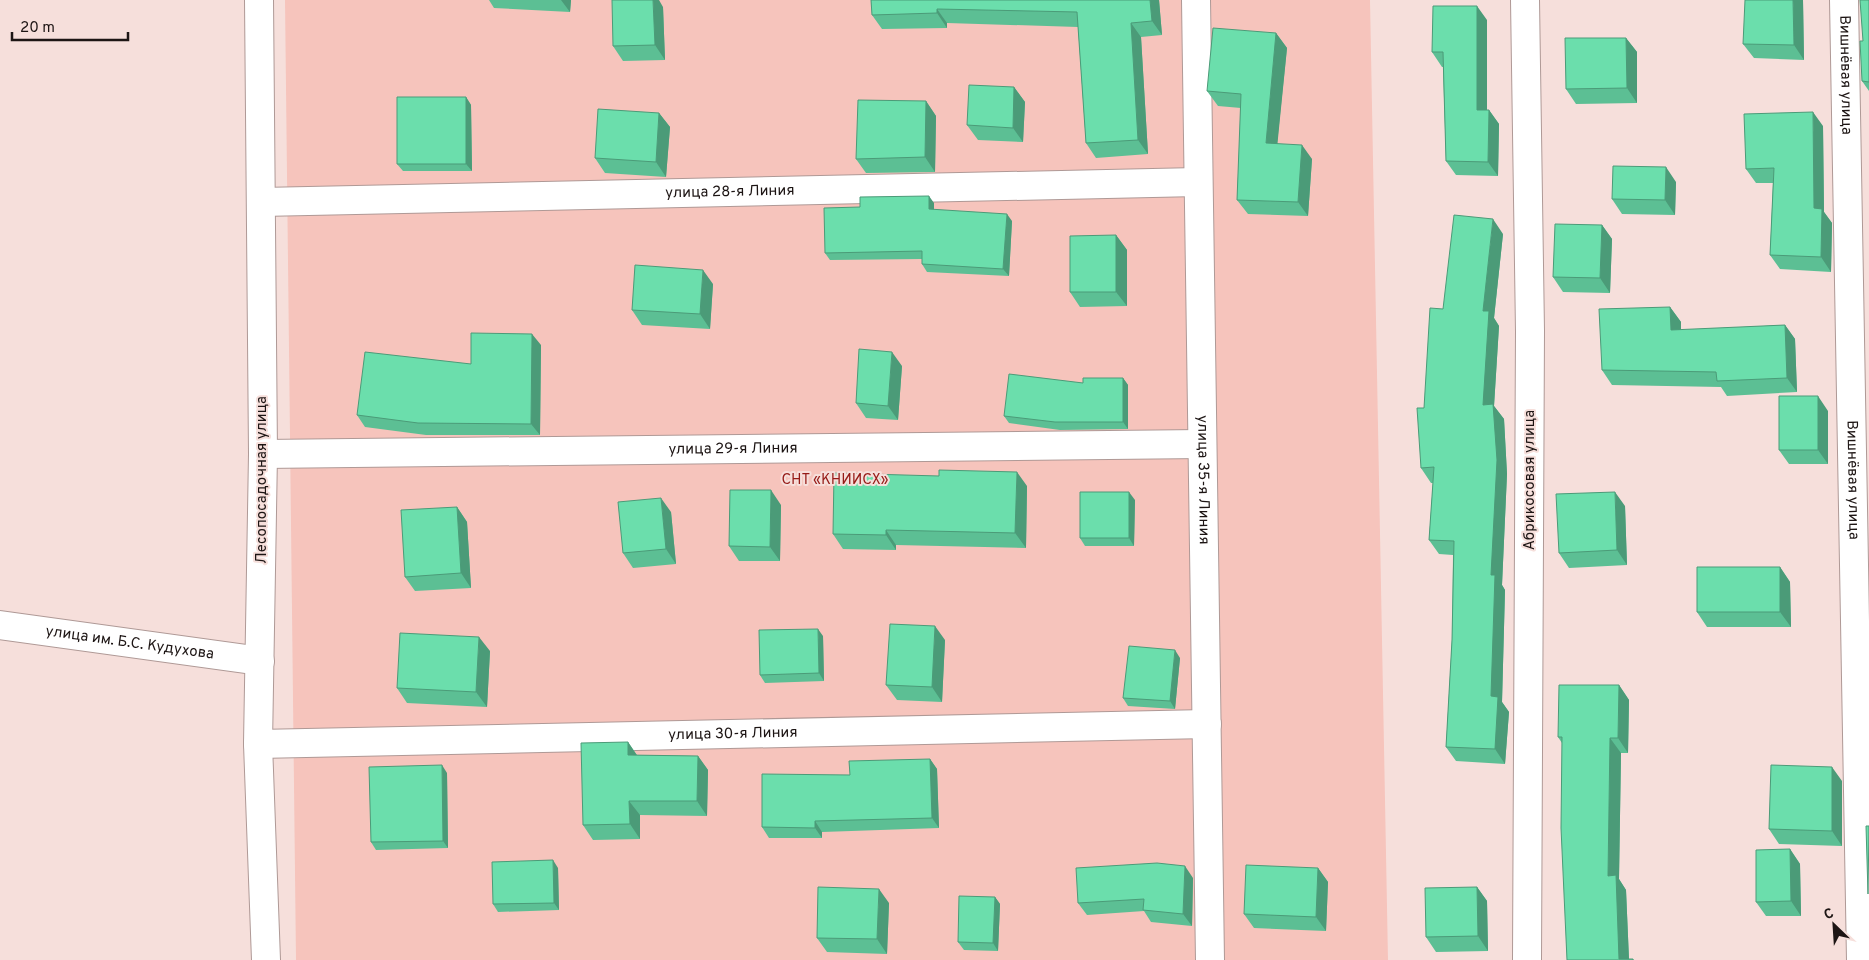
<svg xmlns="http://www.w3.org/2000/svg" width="1869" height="960" font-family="Overpass,sans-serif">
	<rect width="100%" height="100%" fill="#f6dfdb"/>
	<path fill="#f6c4bc" d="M285,0H1370L1388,960H296Z"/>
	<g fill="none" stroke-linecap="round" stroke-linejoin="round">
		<g stroke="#af9996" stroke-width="30">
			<g id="street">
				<path d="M259,0L263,454L258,744L266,960"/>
				<path id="s1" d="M1196,0L1210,960"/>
				<path d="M1525,0L1530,331L1527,960"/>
				<path id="s2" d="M1844,0L1861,960"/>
				<path id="s3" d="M261,202L1198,182"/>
				<path id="s4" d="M263,454L1202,444"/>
				<path id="s5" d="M0,625L260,661"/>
				<path id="s6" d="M258,744L1207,724"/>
			</g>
		</g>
		<use href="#street" stroke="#fff" stroke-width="28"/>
	</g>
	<path fill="#5cbf94" d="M489,0H571L570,12L494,8Z
		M871,0H1159L1162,35L1141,37L1148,154L1096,158L1086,143L1078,27L947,23V28L882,29L872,15Z
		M1803,0L1804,60L1754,58L1743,44Z
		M1869,0V91L1862,81Z
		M663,7L665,60L623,61L613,46Z
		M1487,20V110H1489L1499,124L1498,176L1456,175L1446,161L1443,67H1442L1432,52Z
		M1276,33L1287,48L1277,144L1312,159L1308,216L1248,214L1237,200L1241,108L1218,106L1207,91Z
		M1626,38L1637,52V103L1576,104L1566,89Z
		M1014,87L1025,102L1023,142L978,140L967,125Z
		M466,97L471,105L472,171H403L397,164Z
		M926,101L936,116L935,172L866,173L856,159Z
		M659,113L670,127L666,177L605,173L595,158Z
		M1823,126L1824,212L1832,223L1831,272L1780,269L1770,255L1773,183H1756L1746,169Z
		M1676,182L1675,215L1622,214L1612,199Z
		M934,203V210L1012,221L1009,276L927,272L922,264V259L830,260L825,253L860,207Z
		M1602,225L1612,239L1610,293L1563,292L1553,277Z
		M1503,234L1494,318L1499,326L1494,406L1504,419L1507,474L1502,585L1505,590L1502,702L1509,712L1505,764L1456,761L1446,747L1452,640L1453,555L1439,554L1429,540L1433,483H1431L1421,468L1424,408L1443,309Z
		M1116,235L1127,250V306L1080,307L1070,292Z
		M713,284L710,329L642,325L632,310Z
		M1670,307L1681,322V330L1785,325L1795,339L1797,392L1727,396L1721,387L1612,385L1602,370Z
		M541,345L540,435H426L365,427L357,415L471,364Z
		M902,366L898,420L866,418L856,403Z
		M1123,378L1128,385V429L1060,430L1009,423L1004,416L1083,383Z
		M1828,411V464H1789L1779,450Z
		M1027,486L1026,548L896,545V550L843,549L833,534Z
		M1135,500L1134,546H1085L1080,538Z
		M781,505L780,561H739L729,546Z
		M1625,506L1627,565L1569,568L1559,553Z
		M457,507L467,522L471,588L415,591L405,577Z
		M671,512L676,564L633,568L623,553Z
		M1780,567L1790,582L1791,627H1707L1697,612Z
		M823,636L824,681L765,683L760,675Z
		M945,640L942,702L897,700L886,685Z
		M490,651L487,707L407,703L397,688Z
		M1180,658L1175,709L1128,706L1123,698Z
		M1619,685L1629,700L1628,753H1621L1619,879L1626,890L1629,959H1633L1634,960H1567L1562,743L1558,737Z
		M628,742L637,755L698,756L708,770L707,816L640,815V839L593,840L583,825Z
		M930,759L937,769L939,828L822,832V838H769L762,827L850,775Z
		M447,773L448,848L376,850L371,842Z
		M1842,781V846L1779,844L1769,829Z
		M1790,849L1800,864L1801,916H1766L1756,902Z
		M558,868L559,910L498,912L493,904Z
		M1318,868L1328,882L1326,931L1254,928L1244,914Z
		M1193,878L1192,926L1151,922L1144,911L1087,915L1078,903Z
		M1477,887L1487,901L1488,951L1436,952L1426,937Z
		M995,897L1000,904L998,951L964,950L958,942Z
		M889,903L887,954L827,952L817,938Z"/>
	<path fill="#4b9b78" d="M561,0H571L570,12Z
		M653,0H659L663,7L665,60L655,45Z
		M1150,0H1159L1162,35L1152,21Z
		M1793,0H1803L1804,60L1794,45Z
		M1477,6L1487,20V124L1477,110Z
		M937,9L947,23V28L937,13Z
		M1131,23L1141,37L1148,154L1138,140Z
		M1276,33L1287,48L1276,158L1266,143Z
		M1626,38L1637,52V103L1627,88Z
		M1014,87L1025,102L1023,142L1013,128Z
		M466,97L471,105L472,171L466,164Z
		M926,101L936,116L935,172L925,157Z
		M1489,110L1499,124L1498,176L1488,162Z
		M1813,112L1823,126L1824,212L1832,223L1831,272L1821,257L1814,208Z
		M659,113L670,127L666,177L656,162Z
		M1302,145L1312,159L1308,216L1298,202Z
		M1666,167L1676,182L1675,215L1665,200Z
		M929,196L934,203V217L929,209Z
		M1007,214L1012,221L1009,276L1003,269Z
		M1493,219L1503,234L1494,318L1499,326L1494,406L1504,419L1507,474L1502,585L1505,590L1502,702L1509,712L1505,764L1495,749L1491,696V575L1483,405V311Z
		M1602,225L1612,239L1610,293L1600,278Z
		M1116,235L1127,250V306L1116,292Z
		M703,270L713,284L710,329L700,314Z
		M1670,307L1681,322V345L1671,330Z
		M1785,325L1795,339L1797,392L1787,378Z
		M532,334L541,345L540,435L531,424Z
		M892,352L902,366L898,420L888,406Z
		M1123,378L1128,385V429L1123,422Z
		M1818,396L1828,411V464L1818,450Z
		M1017,472L1027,486L1026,548L1015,533Z
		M771,490L781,505L780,561L770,547Z
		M1129,492L1135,500L1134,546L1129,538Z
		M1615,492L1625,506L1627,565L1617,550Z
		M661,498L671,512L676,564L666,549Z
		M457,507L467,522L471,588L461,573Z
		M886,530L896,545V550L886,535Z
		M1780,567L1790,582L1791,627L1780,612Z
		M935,626L945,640L942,702L932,687Z
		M818,629L823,636L824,681L819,673Z
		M479,637L490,651L487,707L476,692Z
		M1175,650L1180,658L1175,709L1170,701Z
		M1619,685L1629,700L1628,753L1618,738Z
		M1610,738L1621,753L1619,879L1626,890L1629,960L1619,959L1608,876Z
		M628,742L638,757L628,755Z
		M698,756L708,770L707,816L697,801Z
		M930,759L937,769L939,828L932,818Z
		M442,765L447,773L448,848L443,841Z
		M1832,767L1842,781V846L1832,831Z
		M629,801L640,815V839L630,824Z
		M815,821L822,832V838L815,828Z
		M1790,849L1800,864L1801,916L1791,901Z
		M553,860L558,868L559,910L554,903Z
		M1185,866L1193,878L1192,926L1183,914Z
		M1318,868L1328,882L1326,931L1316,917Z
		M1477,887L1487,901L1488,951L1478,936Z
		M879,889L889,903L887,954L877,939Z
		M995,897L1000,904L998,951L993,943Z"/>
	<path fill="#6bdeac" stroke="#4b9b78" d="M612,0H653L655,45L613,46Z
		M871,0H1150L1152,21L1131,23L1138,140L1086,143L1077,12L937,9V13L872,15Z
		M1745,0H1793L1794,45L1743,44Z
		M1860,0H1869V82L1862,81L1860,41H1863Z
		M1433,6H1477V110H1489L1488,162L1446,161L1443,52H1432Z
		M1213,28L1276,33L1266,143L1302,145L1298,202L1237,200L1241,94L1207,91Z
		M1565,38H1626L1627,88L1566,89Z
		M969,85L1014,87L1013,128L967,125Z
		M397,97H466V164H397Z
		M858,100L926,101L925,157L856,159Z
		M598,109L659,113L656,162L595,158Z
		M1813,112L1814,208L1822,209L1821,257L1770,255L1774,168L1746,169L1744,114Z
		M1613,166L1666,167L1665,200L1612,199Z
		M929,196V209L1007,214L1003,269L922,264V251L825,253L824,208L860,207V197Z
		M1454,215L1493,219L1483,311H1489L1483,405L1493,404L1497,460L1491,575H1495L1491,696L1498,697L1495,749L1446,747L1452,640L1454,541L1429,540L1434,467L1421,468L1417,408H1424L1430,308L1443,309Z
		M1555,224L1602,225L1600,278L1553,277Z
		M1116,235V292H1070V236Z
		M635,265L703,270L700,314L632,310Z
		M1670,307L1671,330L1785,325L1787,378L1717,381L1716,372L1602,370L1599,309Z
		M471,333L532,334L531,424L418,423L357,415L365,352L471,364Z
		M859,349L892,352L888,406L856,403Z
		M1009,374L1083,383V378H1123V422H1055L1004,416Z
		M1779,396H1818V450H1779Z
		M939,470L1017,472L1015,533L886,530V535L833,534L834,473L939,476Z
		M730,490H771L770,547L729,546Z
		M1080,492H1129V538H1080Z
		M1615,492L1617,550L1559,553L1556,494Z
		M661,498L666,549L623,553L618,502Z
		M457,507L461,573L405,577L401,510Z
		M1697,567H1780V612H1697Z
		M890,624L935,626L932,687L886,685Z
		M818,629L819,673L760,675L759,630Z
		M400,633L479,637L476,692L397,688Z
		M1129,646L1175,650L1170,701L1123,698Z
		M1559,685H1619L1618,738H1610L1608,876L1616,875L1619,959H1633V960H1567L1561,828L1562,737H1558Z
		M628,742V755L698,756L697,801H629L630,824L583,825L581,743Z
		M930,759L932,818L815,821V828L762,827V774L850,775L849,761Z
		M442,765L443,841L371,842L369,767Z
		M1771,765L1832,767V831L1769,829Z
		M1866,826H1869L1868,894Z
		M1790,849L1791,901L1756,902V850Z
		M553,860L554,903L493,904L492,862Z
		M1157,863L1185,866L1183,914L1143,910L1144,899L1078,903L1076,868Z
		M1246,865L1318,868L1316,917L1244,914Z
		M818,887L879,889L877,939L817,938Z
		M1477,887L1478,936L1426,937L1425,888Z
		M959,896L995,897L993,943L958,942Z"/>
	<g text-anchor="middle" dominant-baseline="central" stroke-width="4" stroke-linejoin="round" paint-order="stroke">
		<g font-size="15" fill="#1d1514" stroke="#f6dfdb">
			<text stroke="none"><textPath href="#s2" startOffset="75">Вишнёвая улица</textPath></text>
			<text stroke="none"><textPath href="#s3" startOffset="469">улица 28-я Линия</textPath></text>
			<text stroke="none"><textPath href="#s4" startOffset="470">улица 29-я Линия</textPath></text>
			<text transform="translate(262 480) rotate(-90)">Лесопосадочная улица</text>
			<text stroke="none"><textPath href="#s1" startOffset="480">улица 35-я Линия</textPath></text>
			<text transform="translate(1530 480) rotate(-90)">Абрикосовая улица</text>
			<text stroke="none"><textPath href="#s2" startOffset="480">Вишнёвая улица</textPath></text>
			<text stroke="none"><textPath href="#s5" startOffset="131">улица им. Б.С. Кудухова</textPath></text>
			<text stroke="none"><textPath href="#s6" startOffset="475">улица 30-я Линия</textPath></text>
		</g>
		<g font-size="15" fill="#961b17" stroke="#f6dfdb">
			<text x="835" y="480">СНТ «КНИИСХ»</text>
		</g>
	</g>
	<g transform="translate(1834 925) rotate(335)" stroke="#f6dfdb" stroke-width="4" paint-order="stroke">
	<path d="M0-4L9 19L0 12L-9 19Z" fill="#1d1514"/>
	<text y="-8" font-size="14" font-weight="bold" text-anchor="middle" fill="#1d1514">С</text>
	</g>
	<path d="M12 32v8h116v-8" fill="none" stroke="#1d1514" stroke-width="2.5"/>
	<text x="20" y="32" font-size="15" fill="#1d1514" stroke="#f6dfdb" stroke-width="4" paint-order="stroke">20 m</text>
</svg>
